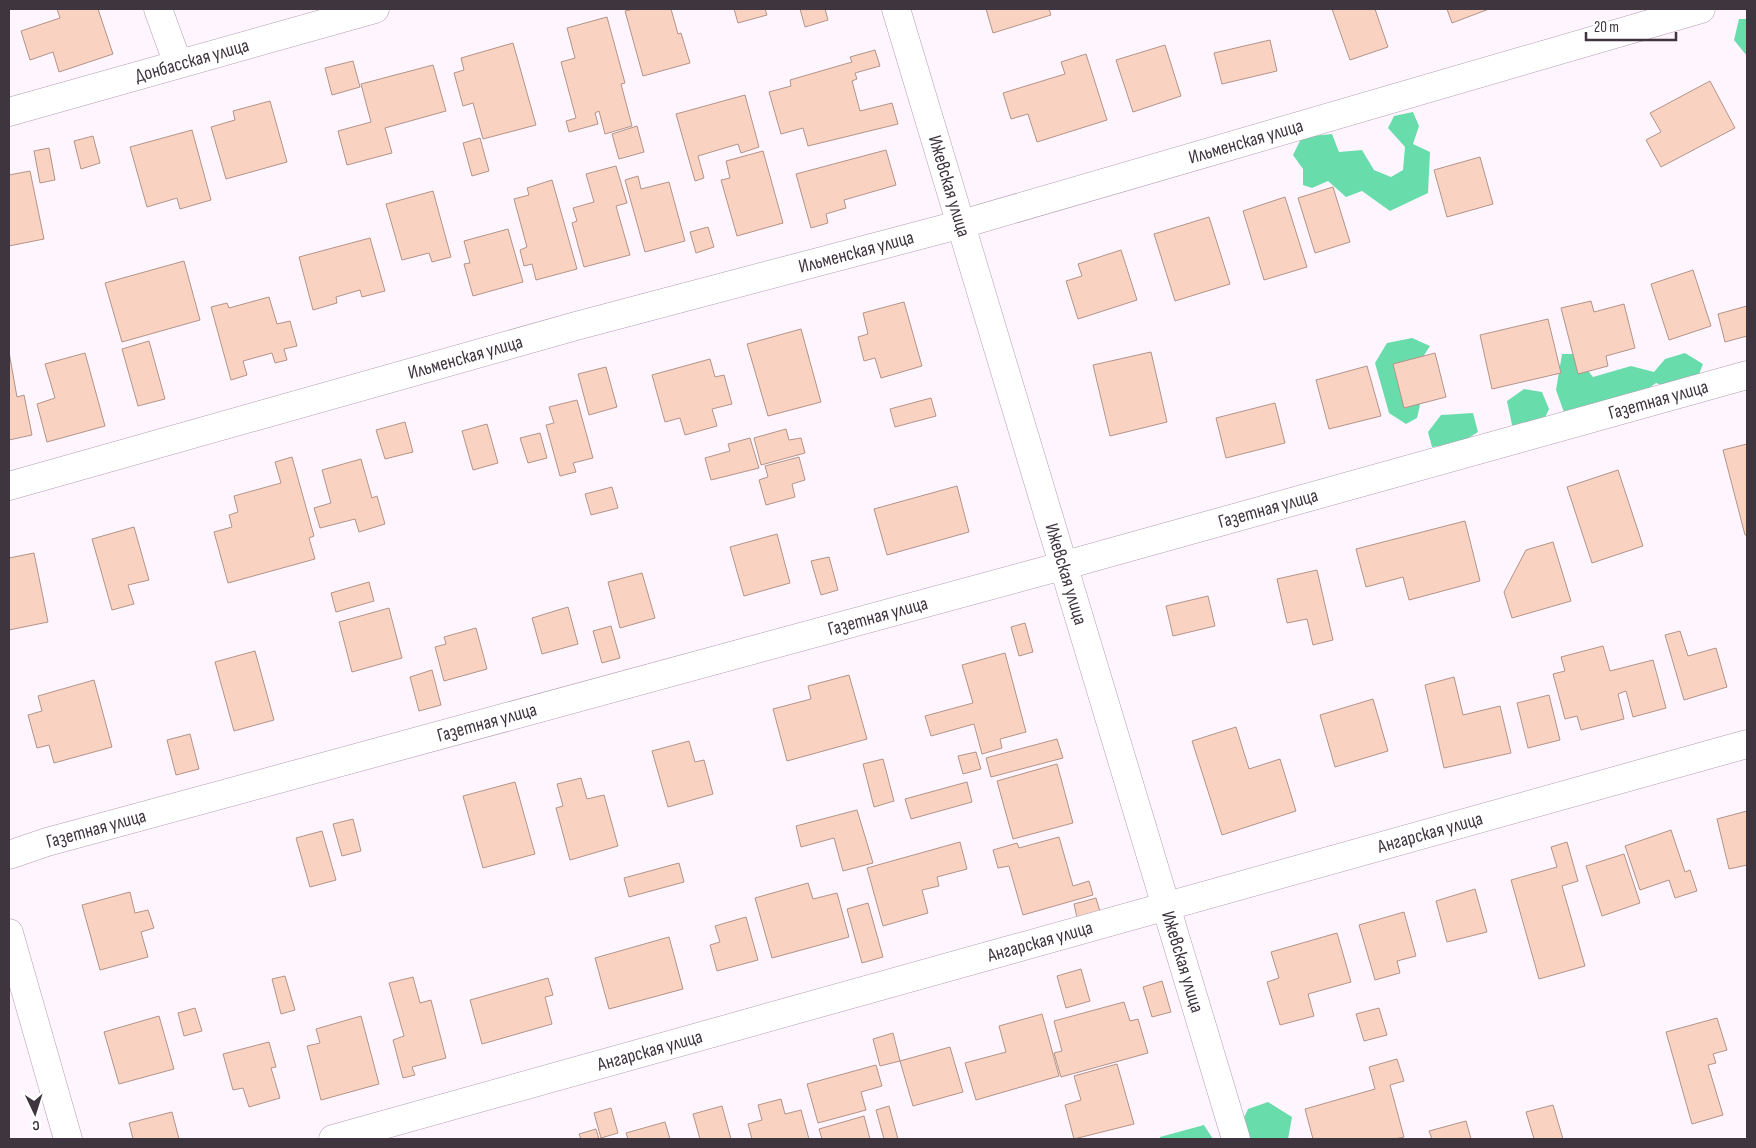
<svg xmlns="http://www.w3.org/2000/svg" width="1756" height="1148" font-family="'Sofia Sans Condensed',sans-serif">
	<rect width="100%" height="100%" fill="#fff5ff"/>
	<path fill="#69dcab" d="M1739,19H1747V56L1734,40Z
		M1413,112L1419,126L1413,144L1430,152L1428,193L1390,211L1362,191L1346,197L1328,181L1312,188L1303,185V169L1293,155L1302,137L1332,134L1339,152L1362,150L1374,170L1391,177L1403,170L1405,147L1388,128L1394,116Z
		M1412,338L1430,346L1419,363L1422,396L1417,418L1406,424L1389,413L1375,363L1387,343Z
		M1685,353L1703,364L1696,382L1675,390L1656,383L1627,404L1565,415L1556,390L1562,354H1575L1593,377L1631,366L1654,372L1665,359Z
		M1524,389L1542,392L1549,409L1543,422L1528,427L1512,425L1507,401Z
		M1473,413L1478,432L1459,444L1432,447L1428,432L1441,415Z
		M1268,1102L1292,1117L1288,1139H1234L1248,1109Z
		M1204,1125L1213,1139H1160V1137Z"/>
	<path fill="#fad2c2" stroke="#b29488" d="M57,9H98L113,54L59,72L53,52L30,60L21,31L60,18Z
		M634,9H671L678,34L681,33L690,63L643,76L625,11Z
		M734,9H765L767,15L738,23Z
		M800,9H825L828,20L805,27Z
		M986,9H1049L1051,15L993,33Z
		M1332,9H1375L1388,47L1350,60Z
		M1447,9H1489L1452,23Z
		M607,17L625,83L621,84L632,126L605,134L599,111L595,113L598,124L569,132L566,121L576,118L561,62L575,58L567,28Z
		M1270,40L1277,71L1222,84L1214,53Z
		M513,43L536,125L483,139L473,103L463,106L454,73L464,70L461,58Z
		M1165,45L1181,96L1133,112L1116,60Z
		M875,50L880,66L855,73L857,79L852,81L860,111L892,103L898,124L808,146L803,128L781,134L769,92L791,86L790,80L852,62L850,57Z
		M1086,54L1107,120L1037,142L1028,114L1011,119L1003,93L1065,74L1061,62Z
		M353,61L360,87L332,95L325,68Z
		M433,65L446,111L385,128L392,153L347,165L338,131L371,122L361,84Z
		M1710,81L1735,128L1661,167L1646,140L1661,132L1650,113Z
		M745,95L759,147L741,153L738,144L698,156L704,178L695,181L676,114Z
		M270,101L287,162L226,179L211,127L235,120L233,111Z
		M637,126L644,152L619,159L612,134Z
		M192,130L211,200L180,209L177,198L147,207L130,147Z
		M93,136L100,163L81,169L74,141Z
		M480,138L489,171L472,176L463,143Z
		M49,148L55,180L40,183L34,151Z
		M886,150L896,185L844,200L846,208L826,214L828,223L811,228L796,174Z
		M763,151L783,223L737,236L721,180L730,178L726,161Z
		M1480,157L1493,204L1447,217L1434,170Z
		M616,166L627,203L616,206L630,255L584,267L572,223L577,221L573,208L594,202L586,174Z
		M30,171L44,239L9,246V175Z
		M638,176L641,189L669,182L685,241L645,252L625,180Z
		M552,180L577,269L536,280L532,264L524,266L520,250L527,247L514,199L529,195L527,188Z
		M1333,187L1350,242L1315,253L1298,198Z
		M433,191L451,257L432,262L429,253L402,260L386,204Z
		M1285,197L1307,267L1264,280L1243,211Z
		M1209,217L1230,284L1175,301L1154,234Z
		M708,227L714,247L696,253L690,232Z
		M508,229L523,282L473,296L464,264L470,263L464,241Z
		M370,238L385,291L362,297L360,290L336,297L337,303L313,310L299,257Z
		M1121,250L1137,300L1078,319L1066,281L1082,276L1078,264Z
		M184,261L200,320L122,342L105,283Z
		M1693,270L1711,326L1669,340L1651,284Z
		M269,297L277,324L290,321L297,346L284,349L287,360L275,363L272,353L243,361L247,375L231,380L211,307L227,303L229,308Z
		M1591,301L1594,312L1624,304L1635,348L1606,356L1608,366L1578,374L1561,308Z
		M904,302L922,366L881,378L875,358L864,361L858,337L868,334L863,313Z
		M1747,306V336L1725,342L1718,314Z
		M1548,319L1561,373L1492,389L1480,335Z
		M801,329L821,402L768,416L747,344Z
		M149,341L165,399L138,406L122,349Z
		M9,352L17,397L24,395L32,435L9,440Z
		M1151,352L1167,422L1110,436L1093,365Z
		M85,353L105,426L47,442L37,404L55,398L45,364Z
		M1435,353L1446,397L1404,408L1393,364Z
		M710,359L715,377L724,375L732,404L712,409L717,426L685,435L680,418L665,422L652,375Z
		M1367,366L1381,416L1329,429L1316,380Z
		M606,367L617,407L589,415L578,374Z
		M931,398L936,416L895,427L890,409Z
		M577,400L593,458L573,463L576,472L560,476L546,425L554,423L549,407Z
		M1275,403L1285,443L1226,458L1216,418Z
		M405,422L413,452L385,459L376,430Z
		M487,424L498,463L473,470L462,431Z
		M786,429L789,440L801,438L805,453L761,465L754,438Z
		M540,433L547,458L528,463L520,438Z
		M750,438L759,468L711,480L705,458L730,451L728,444Z
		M1747,444V535H1745L1723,450Z
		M292,457L314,536L309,538L315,559L228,583L214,532L232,527L229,515L238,512L234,496L281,483L275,462Z
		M799,457L805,480L792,484L795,497L766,505L759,480L768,477L765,466Z
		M361,459L372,498L377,496L385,524L359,532L355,519L320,528L314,508L331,503L322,470Z
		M1618,470L1643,546L1592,563L1567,487Z
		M957,486L969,532L887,555L874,509Z
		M612,487L618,508L591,515L585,494Z
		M1465,521L1480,581L1409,600L1403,577L1366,587L1356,549Z
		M134,527L149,580L128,585L134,604L112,610L92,539Z
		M777,534L790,583L744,596L730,547Z
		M1553,542L1571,601L1512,618L1504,592L1526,550Z
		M34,553L48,622L9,630V558Z
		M829,557L838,590L821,595L811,561Z
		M1317,570L1333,640L1313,645L1307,619L1287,623L1277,579Z
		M642,573L655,618L620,628L608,582Z
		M369,582L374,601L336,612L331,593Z
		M1208,596L1215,626L1173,636L1166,606Z
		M568,607L578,644L542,654L532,618Z
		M389,608L402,658L352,672L339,622Z
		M1025,623L1033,652L1019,656L1011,627Z
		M611,626L620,658L602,663L593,631Z
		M476,628L487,669L444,681L435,647L446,644L444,637Z
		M1680,631L1688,656L1716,648L1727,687L1684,700L1665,635Z
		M1603,646L1610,671L1653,660L1666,708L1633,717L1626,691L1618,694L1624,719L1581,730L1577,716L1565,719L1553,674L1565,671L1561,657Z
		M255,651L274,720L234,731L215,662Z
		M1005,653L1026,732L1000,739L1002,748L982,754L974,724L931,736L925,716L973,703L962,665Z
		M432,670L441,705L419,711L410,677Z
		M849,675L867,739L787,761L773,709L811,699L808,686Z
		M1454,677L1463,715L1500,706L1511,753L1444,768L1425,685Z
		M94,680L112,747L54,763L49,745L37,748L28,715L42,711L38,696Z
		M1549,695L1560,740L1528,748L1517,703Z
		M1373,699L1388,751L1335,767L1320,715Z
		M1236,727L1249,769L1280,759L1296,811L1222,835L1192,741Z
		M190,734L199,769L176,775L167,740Z
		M1057,739L1063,758L991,777L986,758Z
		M689,741L695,762L704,760L713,794L668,807L652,751Z
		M976,752L981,769L963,774L958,756Z
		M883,759L894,801L874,807L863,764Z
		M1057,764L1073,823L1013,839L997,781Z
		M581,778L587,799L604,795L618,846L570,860L556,808L563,806L557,784Z
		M515,782L535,854L483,868L463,796Z
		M967,782L972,802L911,819L905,799Z
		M857,810L873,863L843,871L834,838L801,847L796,826Z
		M1747,811V865L1729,869L1717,819Z
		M353,819L361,851L342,856L333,824Z
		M1671,830L1685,872L1690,870L1697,891L1675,898L1669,880L1640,890L1625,846Z
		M322,831L336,880L310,887L296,838Z
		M1059,837L1073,886L1089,881L1093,895L1023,915L1009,866L998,868L993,850L1017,843L1019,848Z
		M960,842L967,869L937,877L939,886L922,890L928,913L883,926L867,868Z
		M1567,842L1578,881L1562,886L1585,966L1539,979L1511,880L1557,867L1551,847Z
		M1624,854L1640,903L1602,916L1586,866Z
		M679,863L684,882L629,897L624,878Z
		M808,883L813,899L837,893L849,937L772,958L755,898Z
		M1475,889L1487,932L1447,942L1436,901Z
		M130,892L135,913L148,910L154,928L141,932L148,957L100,970L82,905Z
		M1096,898L1101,915L1078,922L1074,904Z
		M868,903L883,957L862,963L847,909Z
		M1404,912L1416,956L1397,961L1400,973L1375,980L1359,925Z
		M746,917L758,960L717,971L710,945L720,942L715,926Z
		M1337,933L1351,982L1308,994L1314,1016L1280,1025L1267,982L1279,978L1271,952Z
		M669,937L683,989L609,1009L595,958Z
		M1081,969L1090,1001L1066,1008L1057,976Z
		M285,976L295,1010L281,1014L272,979Z
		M413,977L420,1003L431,1000L446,1058L412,1067L415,1075L403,1078L393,1040L404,1036L389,983Z
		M548,978L553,995L545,997L552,1024L482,1044L470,1000Z
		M1162,981L1171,1012L1152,1017L1143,987Z
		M1124,1002L1130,1021L1138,1019L1148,1053L1061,1077L1054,1053L1062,1051L1054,1021Z
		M195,1008L202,1031L184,1036L178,1013Z
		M1379,1008L1387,1035L1364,1041L1356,1014Z
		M1042,1014L1059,1076L976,1100L965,1063L1006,1052L999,1026Z
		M159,1016L174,1069L119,1084L104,1032Z
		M361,1016L379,1084L321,1100L307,1046L320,1043L316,1029Z
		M1717,1018L1727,1050L1713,1054L1716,1063L1708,1065L1723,1115L1692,1124L1666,1032Z
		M893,1033L900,1061L880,1066L873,1039Z
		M269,1042L276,1067L271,1068L280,1098L249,1107L243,1088L233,1090L223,1054Z
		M950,1047L963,1092L913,1106L900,1061Z
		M1397,1059L1404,1081L1390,1085L1404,1137L1395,1139H1313L1305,1109L1375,1089L1369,1067Z
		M1117,1064L1134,1124L1074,1139L1065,1105L1081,1100L1074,1076Z
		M876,1065L882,1086L861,1092L866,1110L818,1123L807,1084Z
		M781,1099L785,1114L801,1110L809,1139H752L748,1124L762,1120L758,1105Z
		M1553,1105L1563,1139H1534L1526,1112Z
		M722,1106L731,1139H700L693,1114Z
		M889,1106L898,1139H884L876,1110Z
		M611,1108L618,1133L601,1138L594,1113Z
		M172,1112L179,1139H133L129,1123Z
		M864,1116L870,1139H822L819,1129Z
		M1466,1121L1471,1139H1432L1429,1131Z
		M665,1122L670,1139H628L626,1133Z
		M596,1129L599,1139H581L579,1134Z"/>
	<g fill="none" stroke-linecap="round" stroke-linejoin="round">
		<g stroke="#b29cb1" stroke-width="29">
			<g id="minor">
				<path d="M158,9L178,64"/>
				<path id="s1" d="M896,9L1236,1139"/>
				<path id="s2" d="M9,112L375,9"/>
				<path id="s3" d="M9,486L576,326L962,224L1701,9"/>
				<path id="s4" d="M9,855L47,842L1062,566L1747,375"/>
				<path d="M9,933L68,1139"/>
				<path id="s5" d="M333,1139L1747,744"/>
			</g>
		</g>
		<use href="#minor" stroke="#fff" stroke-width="28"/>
	</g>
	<g text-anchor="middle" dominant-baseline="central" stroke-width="5" stroke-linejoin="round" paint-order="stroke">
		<g font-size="19" fill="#3e353e" stroke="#fff">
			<text stroke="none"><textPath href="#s2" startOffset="190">Донбасская улица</textPath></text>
			<text stroke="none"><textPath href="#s3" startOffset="1284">Ильменская улица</textPath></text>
			<text stroke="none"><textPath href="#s1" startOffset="185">Ижевская улица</textPath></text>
			<text stroke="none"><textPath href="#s3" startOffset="879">Ильменская улица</textPath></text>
			<text stroke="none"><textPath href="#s3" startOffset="474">Ильменская улица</textPath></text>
			<text stroke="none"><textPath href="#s4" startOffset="1711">Газетная улица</textPath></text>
			<text stroke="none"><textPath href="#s4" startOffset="1306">Газетная улица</textPath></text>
			<text stroke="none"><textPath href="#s1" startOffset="590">Ижевская улица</textPath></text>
			<text stroke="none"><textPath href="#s4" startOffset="901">Газетная улица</textPath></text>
			<text stroke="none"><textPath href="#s4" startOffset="496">Газетная улица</textPath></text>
			<text stroke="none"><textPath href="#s4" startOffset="91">Газетная улица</textPath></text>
			<text stroke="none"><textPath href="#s5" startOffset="1139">Ангарская улица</textPath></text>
			<text stroke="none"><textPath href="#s5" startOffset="734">Ангарская улица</textPath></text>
			<text stroke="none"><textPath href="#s1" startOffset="995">Ижевская улица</textPath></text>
			<text stroke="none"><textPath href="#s5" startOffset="329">Ангарская улица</textPath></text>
		</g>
	</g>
	<rect width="1756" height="1148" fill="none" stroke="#3e353e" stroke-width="20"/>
	<g transform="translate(35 1113) rotate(176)" stroke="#ffffff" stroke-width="4" paint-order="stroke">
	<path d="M0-4L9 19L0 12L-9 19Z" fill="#3e353e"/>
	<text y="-8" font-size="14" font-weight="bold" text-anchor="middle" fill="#3e353e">С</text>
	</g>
	<path d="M1586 32v8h90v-8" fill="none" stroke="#3e353e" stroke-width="2.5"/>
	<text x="1594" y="32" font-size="15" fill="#3e353e" stroke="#ffffff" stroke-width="4" paint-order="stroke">20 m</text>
</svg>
